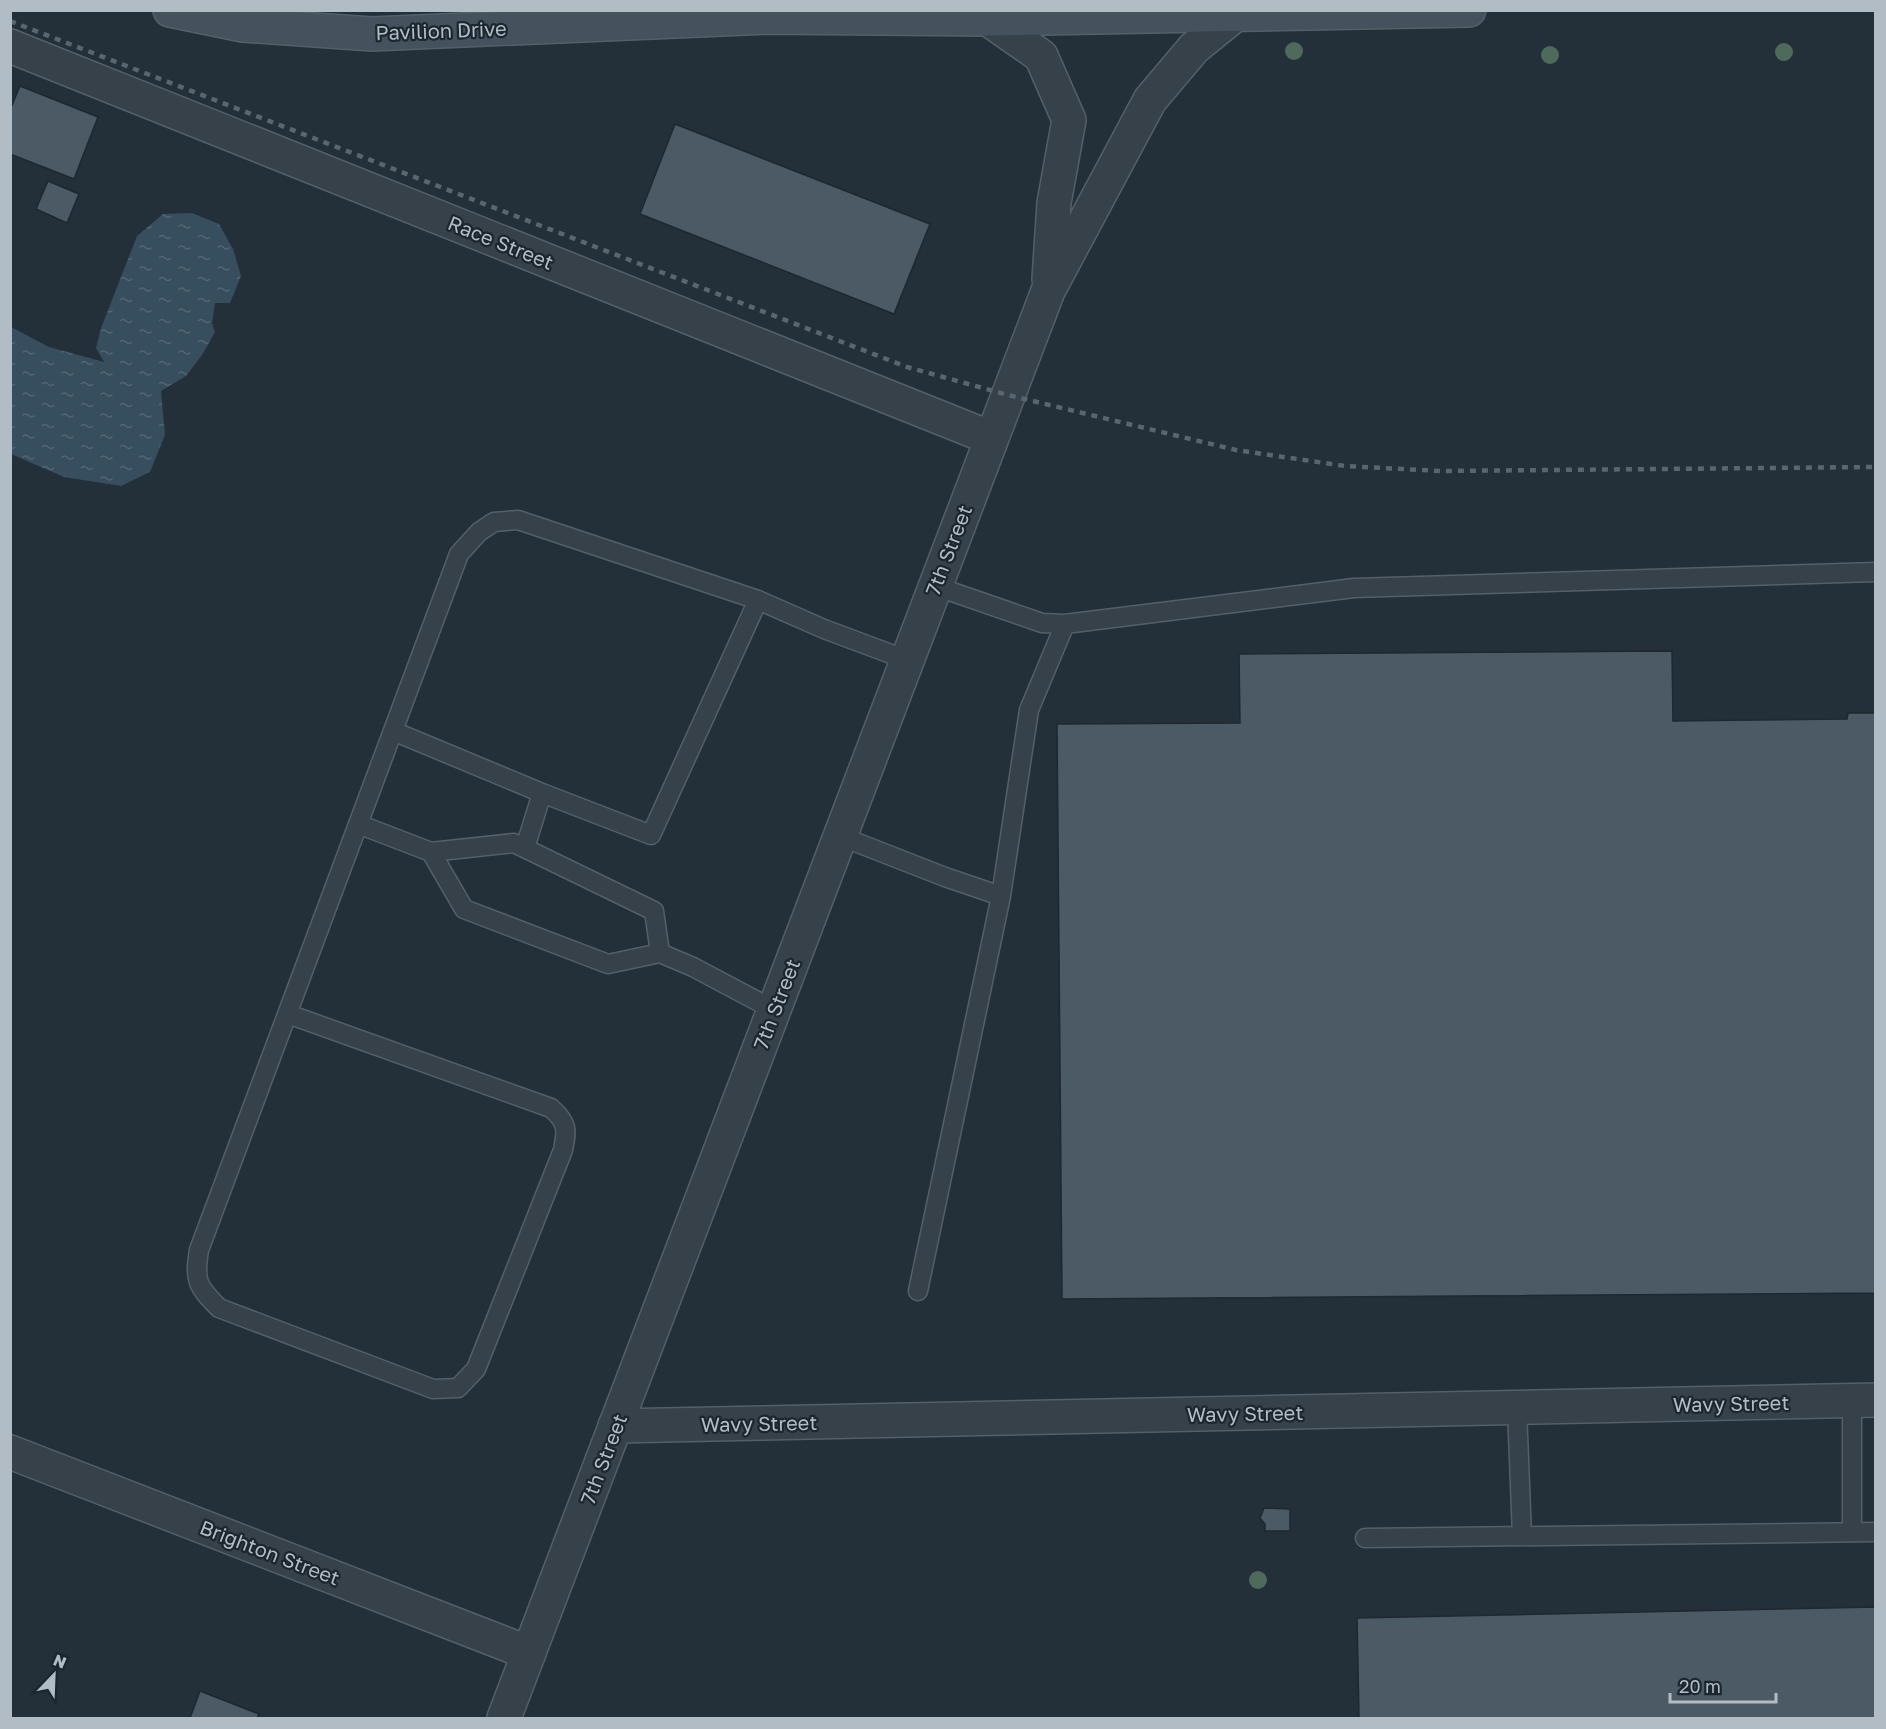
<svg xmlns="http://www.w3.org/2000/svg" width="1886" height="1729" font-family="'Golos Text',sans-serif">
	<defs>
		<pattern id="water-ripples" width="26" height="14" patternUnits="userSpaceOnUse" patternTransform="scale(1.5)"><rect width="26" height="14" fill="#374e5f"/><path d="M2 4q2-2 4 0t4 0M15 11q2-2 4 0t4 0" fill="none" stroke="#526674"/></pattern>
	</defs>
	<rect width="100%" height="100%" fill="#232f39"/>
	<path fill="url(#water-ripples)" d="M192,213L219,224L233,249L241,276L230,303H215L212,323L215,332L202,355L186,376L161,391L165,435L150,472L121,486L64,477L11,454V327L49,347L104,362L96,348L101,328L137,236L163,214Z"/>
	<path fill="#4c5a65" stroke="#1e2830" stroke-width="1.5" d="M20,86L98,117L74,179L10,154V110Z
		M675,124L930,224L894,314L640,214Z
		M48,181L79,194L67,223L36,209Z
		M1672,651L1673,721L1847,719L1848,713H1876V1293L1062,1299L1057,724L1240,723L1239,654Z
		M1264,1508L1290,1509V1531H1265V1524L1260,1518Z
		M1876,1607V1718H1359L1357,1618Z
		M200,1691L259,1714L257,1718H190Z"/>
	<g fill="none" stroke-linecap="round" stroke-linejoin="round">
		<g stroke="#555f67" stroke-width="21">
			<path id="service" d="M935,586L1042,623L1065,624L1354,588L1876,572
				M393,731L542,793
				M358,824L431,852
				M840,836L945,877L1001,896L918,1291
				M525,848L542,793L651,835L758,600L824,629L907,660
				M1001,896L1029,710L1065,624
				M660,953L654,911L514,843L431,852L464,909L608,964L660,953L693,967L774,1010
				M288,1014L551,1108C568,1123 567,1130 563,1150L476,1369L458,1388L433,1389L219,1308C197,1286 194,1281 199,1250L459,554L479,532L494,522L518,520L758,600
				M1517,1408L1522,1536
				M1852,1532V1401
				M1365,1538L1876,1532"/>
		</g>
		<g stroke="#555f67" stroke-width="36">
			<path id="minor" d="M10,46L991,438
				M615,1426L1876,1400
				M10,1452L529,1653"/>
		</g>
		<g stroke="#555f67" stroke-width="36">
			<path id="tertiary" d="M988,19L1041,56L1069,120L1054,203L1049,279
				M504,1718L1048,291L1150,100L1194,48L1236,14"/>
		</g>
		<g stroke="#555f67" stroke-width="36">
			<path id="secondary" d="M170,10L243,25L372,34L768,17L988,19L1469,10"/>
		</g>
		<use href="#service" stroke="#374149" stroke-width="18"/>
		<use href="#minor" stroke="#374149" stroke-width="33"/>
		<use href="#tertiary" stroke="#374149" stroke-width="33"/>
		<use href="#secondary" stroke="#45515c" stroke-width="33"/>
		<path stroke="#596670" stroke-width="4.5" stroke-dasharray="6 6" stroke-linecap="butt" d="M10,21L907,367L1008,395L1236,450L1345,466L1441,471L1876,467"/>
	</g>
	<g fill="#4e6a5a">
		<circle cx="1294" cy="51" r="9"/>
		<circle cx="1784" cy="52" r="9"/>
		<circle cx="1550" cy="55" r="9"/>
		<circle cx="1258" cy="1580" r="9"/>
	</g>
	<g text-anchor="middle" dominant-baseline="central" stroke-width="4.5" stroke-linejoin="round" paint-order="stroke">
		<g font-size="20" fill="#b2bcc5" stroke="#1c262e">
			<text transform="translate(441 30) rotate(-2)">Pavilion Drive</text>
			<text transform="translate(501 242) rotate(22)">Race Street</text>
			<text transform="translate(948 550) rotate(-69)">7th Street</text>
			<text transform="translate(776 1004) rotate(-69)">7th Street</text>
			<text transform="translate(1731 1403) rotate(-1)">Wavy Street</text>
			<text transform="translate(1245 1413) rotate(-1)">Wavy Street</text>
			<text transform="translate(759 1423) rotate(-1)">Wavy Street</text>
			<text transform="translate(603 1459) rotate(-69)">7th Street</text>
			<text transform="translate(270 1552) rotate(21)">Brighton Street</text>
		</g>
	</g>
	<rect width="1886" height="1729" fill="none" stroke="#b2bcc5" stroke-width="24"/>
	<g transform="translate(54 1675) rotate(23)" stroke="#1c262e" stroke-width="4.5" paint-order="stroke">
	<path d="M0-4.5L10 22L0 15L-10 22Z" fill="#b2bcc5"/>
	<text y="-9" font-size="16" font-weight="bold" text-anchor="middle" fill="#b2bcc5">N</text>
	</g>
	<path d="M1670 1693v9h106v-9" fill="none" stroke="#b2bcc5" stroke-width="3"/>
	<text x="1679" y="1693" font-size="18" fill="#b2bcc5" stroke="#1c262e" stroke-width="4.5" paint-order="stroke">20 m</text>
</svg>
